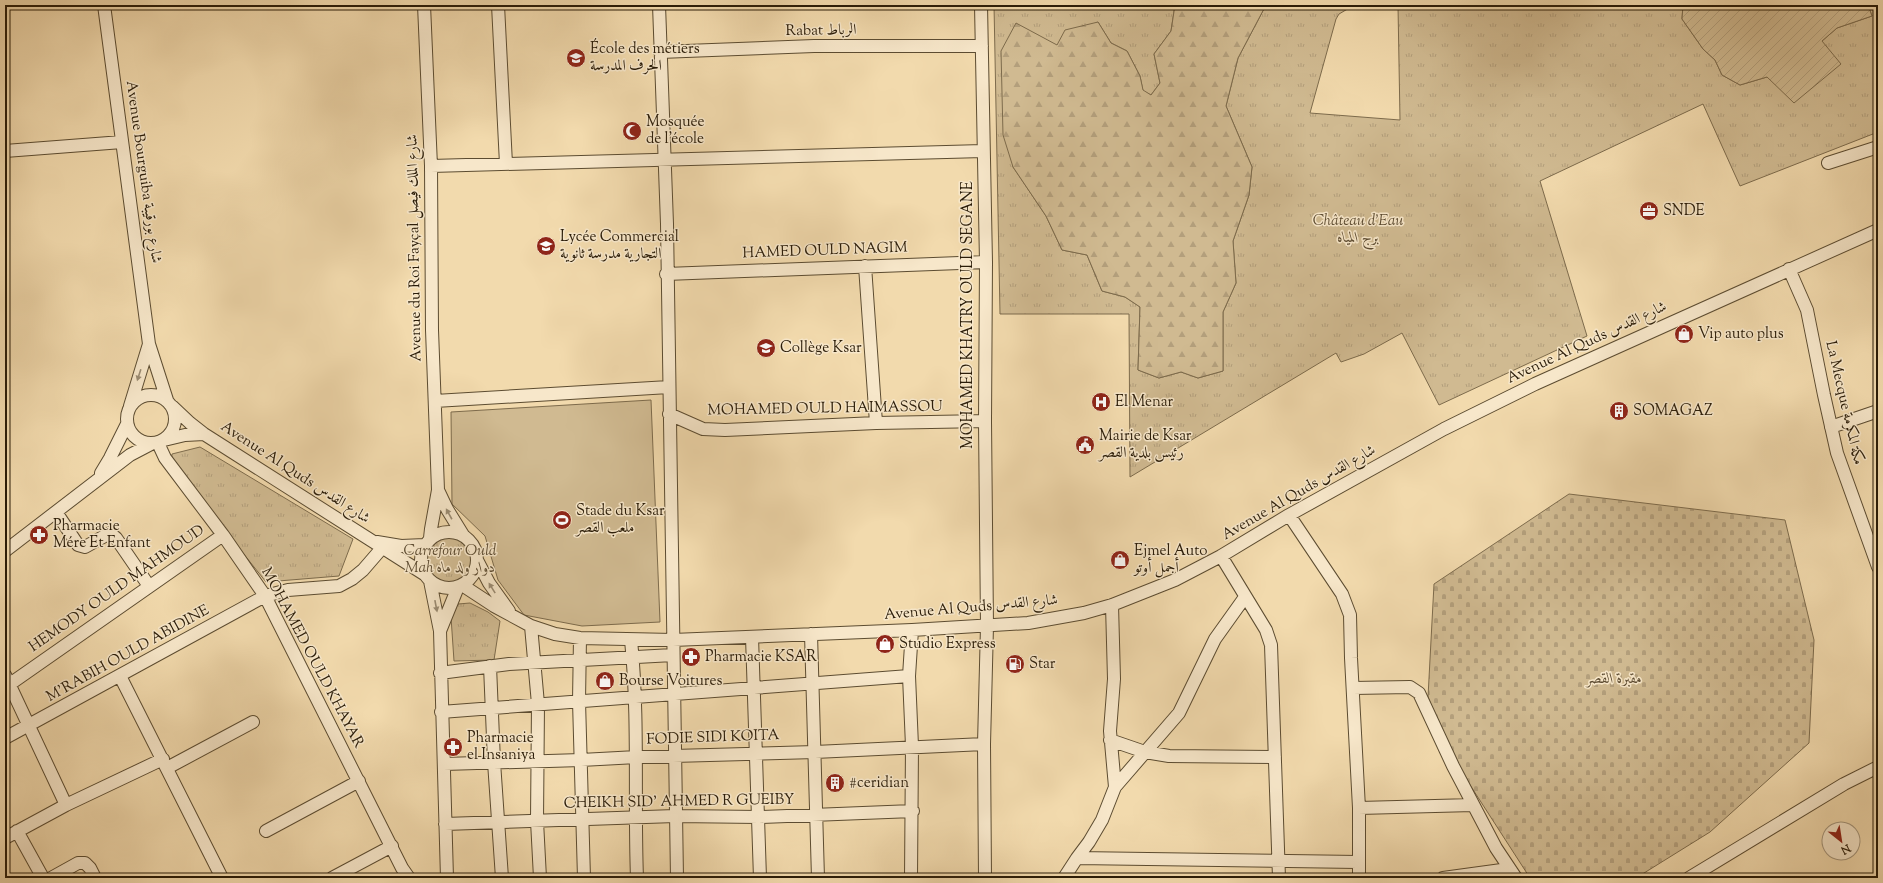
<svg xmlns="http://www.w3.org/2000/svg" width="1883" height="883" font-family="'Sorts Mill Goudy',Amiri,serif">
	<defs>
		<pattern id="grass-tufts" width="24" height="20" patternUnits="userSpaceOnUse"><rect width="24" height="20" fill="#d0ba91"/><path d="M3 7l-1-3M5 7V3M7 7l1-3M15 17l-1-3M17 17v-4M19 17l1-3" fill="none" stroke="#b39f7c"/></pattern>
		<pattern id="forest-firs" width="22" height="20" patternUnits="userSpaceOnUse"><rect width="22" height="20" fill="#d0ba91"/><path d="M5 1l3.5 6h-7zM16 11l3.5 6h-7z" fill="#b39f7c"/></pattern>
		<pattern id="cemetery-stones" width="16" height="16" patternUnits="userSpaceOnUse"><rect width="16" height="16" fill="#d0ba91"/><path d="M2 7V4a2 2 0 0 1 4 0v3zM10 15v-3a2 2 0 0 1 4 0v3z" fill="#b39f7c"/></pattern>
		<pattern id="garden-furrows" width="10" height="10" patternUnits="userSpaceOnUse"><rect width="10" height="10" fill="#d0ba91"/><path d="M-1 1l2-2M0 10L10 0M9 11l2-2" fill="none" stroke="#b39f7c"/></pattern>
	</defs>
	<rect width="100%" height="100%" fill="#f2daad"/>
	<filter id="stains"><feTurbulence type="fractalNoise" baseFrequency=".005" numOctaves="4"/><feColorMatrix values="0 0 0 0 .2 0 0 0 0 .09 0 0 0 0 .02 0 0 0 .5 -.17"/></filter>
	<radialGradient id="worn" r=".72"><stop offset=".6" stop-color="#630" stop-opacity="0"/><stop offset="1" stop-color="#630" stop-opacity=".3"/></radialGradient>
	<path fill="url(#grass-tufts)" stroke="#7d6b4c" fill-rule="evenodd" d="M994,5H1175L1171,31L1154,54L1160,83L1151,95L1143,91L1140,76L1127,51L1111,43L1098,22L1057,46L1016,24L1013,167L1046,216L1062,250L1087,255L1102,291L1125,297L1140,307L1138,370L1159,378L1181,372L1198,378L1223,371V312L1236,283L1233,241L1249,195L1252,167L1226,106L1238,58L1266,5H1683L1682,19L1703,49L1715,60L1722,75L1740,85L1767,77L1822,41L1837,28L1872,16L1868,5H1877L1878,132L1740,186L1703,104L1540,181L1587,336L1439,405L1402,333L1364,354L1341,362L1336,353L1130,477L1129,314H1000ZM1398,6L1400,120L1310,113L1336,19L1339,14L1351,7Z
		M200,447L353,539L339,576L266,582L171,463L172,454Z
		M427 560a23 23 0 1 1 46 0a23 23 0 1 1-46 0Z
		M470,603L488,612L500,621L494,660L454,661L451,617L458,604Z"/>
	<path fill="url(#forest-firs)" stroke="#7d6b4c" d="M1175,5H1266L1238,58L1226,106L1252,167L1249,195L1233,241L1236,283L1223,312V371L1198,378L1181,372L1159,378L1138,370L1140,307L1125,297L1102,291L1087,255L1062,250L1046,216L1013,167L1003,135L1001,51L1016,23L1057,45L1065,30L1098,22L1111,43L1127,51L1140,76L1143,90L1151,95L1160,83L1154,54L1171,31Z"/>
	<path fill="url(#cemetery-stones)" stroke="#7d6b4c" d="M1569,494L1785,520L1814,640L1809,743L1710,832L1636,878H1530L1450,754L1428,697L1434,584Z"/>
	<path fill="url(#garden-furrows)" stroke="#7d6b4c" d="M1683,5H1868L1872,16L1837,28L1822,41L1841,64L1794,103L1767,77L1740,85L1722,75L1715,60L1703,49L1682,19Z"/>
	<path fill="#d0ba91" stroke="#7d6b4c" d="M651,400L660,622L582,626L524,615L498,580L485,536L452,504L451,412Z"/>
	<g fill="none" stroke-linecap="round" stroke-linejoin="round">
		<g stroke="#5c4c31" stroke-width="14">
			<path id="minor" d="M104,5L149,344L167,400
				M424,5L431,166L432,330L438,490L431,529L430,538
				M498,5L506,164
				M659,5L667,224L677,878
				M981,5L986,262L985,421L987,626L984,744L985,878
				M660,52L814,46H982
				M5,151L122,142
				M1828,163L1878,147
				M431,166L983,151
				M865,266L876,423
				M1789,269L1807,310L1824,395L1837,453L1878,567
				M666,274L986,262
				M127 419a24 24 0 1 1 48 0a24 24 0 1 1-48 0Z
				M435,401L669,387
				M130,406L149,344
				M172,406L190,423L204,434L424,574
				M669,414L703,429L725,430L876,423L985,421
				M1831,427L1878,411
				M164,440L185,435L204,434
				M158,443L165,458L223,535L265,596L402,868L409,878
				M101,473L110,458L127,424
				M438,490L447,509L463,535
				M56,512L78,545L85,547L110,533L116,538L149,586
				M1289,515L1342,594L1350,615L1351,658L1359,808V878
				M421 560a28 28 0 1 1 56 0a28 28 0 1 1-56 0Z
				M377,542L401,546L425,545
				M5,551L130,455L151,444
				M1221,556L1266,630L1271,645L1279,878
				M477,560L489,583L509,611
				M430,581L440,631L447,878
				M462,585L494,606L531,626L555,634L580,638L673,640L912,630L1028,623L1084,613L1112,605L1175,580L1221,556L1289,515L1444,429L1535,384L1878,230
				M1112,605L1114,679L1110,731L1115,787
				M531,626L538,704L537,821L540,878
				M440,631L458,587
				M811,634L818,878
				M752,637L760,878
				M580,638L579,701L584,878
				M631,640C639,719 634,799 637,878
				M490,666L494,762L502,878
				M440,673L509,664L673,655
				M5,675L66,805
				M120,676L222,878
				M10,684L223,535
				M1353,688L1410,687L1419,693L1453,766L1496,848L1516,878
				M441,712L909,676
				M5,738L265,596L288,590L339,586L352,579L363,570L382,548
				M1110,740L1145,752L1169,756L1275,757
				M444,764L581,760L637,757L815,752L984,744
				M167,768L253,722
				M1359,808L1473,805
				M445,824L675,816L759,817L913,811
				M17,831L43,878
				M266,831L359,781
				M5,838L66,805L163,759
				M1077,858L1089,842L1102,820L1115,787L1179,713L1215,639L1245,597
				M51,878L78,863H85L90,868L95,878
				M332,878L392,846
				M911,878L912,746L909,676L912,630
				M1064,878L1077,858L1358,862
				M1443,878L1509,869
				M1689,878L1844,784L1878,767"/>
		</g>
		<use href="#minor" stroke="#f7e7ca" stroke-width="12"/>
	</g>
	<defs><path id="oneway-solid" d="M-6-.8H1V-3.2L6.5 0L1 3.2V.8H-6Z"/></defs>
	<g fill="#9b8c73">
		<use href="#oneway-solid" transform="translate(139 375) rotate(108)"/>
		<use href="#oneway-solid" transform="translate(449 514) rotate(-119)"/>
		<use href="#oneway-solid" transform="translate(492 588) rotate(-122)"/>
		<use href="#oneway-solid" transform="translate(436 606) rotate(79)"/>
	</g>
	<defs>
		<g id="university-disc" transform="scale(1)"><circle r="9.5" fill="#8f2418" stroke="#f7e7ca"/><path d="M0-5L7-2L0 1L-7-2ZM-4 1L0 2.5L4 1V4Q0 6-4 4Z" fill="#fff"/></g>
		<g id="mosque-disc" transform="scale(1)"><circle r="9.5" fill="#8f2418" stroke="#f7e7ca"/><path d="M3.5-4.9A6 6 0 1 0 3.5 4.9A5 5 0 1 1 3.5-4.9Z" fill="#fff"/></g>
		<g id="office-disc" transform="scale(1)"><circle r="9.5" fill="#8f2418" stroke="#f7e7ca"/><path d="M-6-3h4V-5.5h4V-3h4V5H-6ZM-1-4.5V-3h2v-1.5ZM-6 0V1H6V0Z" fill="#fff"/></g>
		<g id="school-disc" transform="scale(1)"><circle r="9.5" fill="#8f2418" stroke="#f7e7ca"/><path d="M0-5L7-2L0 1L-7-2ZM-4 1L0 2.5L4 1V4Q0 6-4 4Z" fill="#fff"/></g>
		<g id="shop-disc" transform="scale(1)"><circle r="9.5" fill="#8f2418" stroke="#f7e7ca"/><path d="M-5-2.5h2.3a2.7 3.5 0 0 1 5.4 0H5L5.5 6h-11ZM-1.5-2.5h3a1.5 2.3 0 0 0-3 0Z" fill="#fff"/></g>
		<g id="hospital-disc" transform="scale(1)"><circle r="9.5" fill="#8f2418" stroke="#f7e7ca"/><path d="M-5-5h3v3.5h4V-5h3V5h-3V1.5h-4V5h-3Z" fill="#fff"/></g>
		<g id="building-disc" transform="scale(1)"><circle r="9.5" fill="#8f2418" stroke="#f7e7ca"/><path d="M-4-6H4V6H1V3H-1V6H-4ZM-2.5-4.3h1.7v1.8h-1.7ZM.8-4.3h1.7v1.8H.8ZM-2.5-1h1.7V.8h-1.7ZM.8-1h1.7V.8H.8Z" fill="#fff"/></g>
		<g id="civic-disc" transform="scale(1)"><circle r="9.5" fill="#8f2418" stroke="#f7e7ca"/><path d="M-.6-6.5H3V-4.5H.6V-3L4-1V1h2V6H-6V1h2V-1L-.6-3ZM-1.2 2.5V6h2.4V2.5Z" fill="#fff"/></g>
		<g id="stadium-disc" transform="scale(1)"><circle r="9.5" fill="#8f2418" stroke="#f7e7ca"/><path d="M0-5a6.5 5 0 1 0 0 10a6.5 5 0 1 0 0-10ZM-3.5-1.8h7v3.6h-7Z" fill="#fff"/></g>
		<g id="pharmacy-disc" transform="scale(1)"><circle r="9.5" fill="#8f2418" stroke="#f7e7ca"/><path d="M-2-6h4v4h4v4h-4v4h-4v-4h-4v-4h4Z" fill="#fff"/></g>
		<g id="fuel-disc" transform="scale(1)"><circle r="9.5" fill="#8f2418" stroke="#f7e7ca"/><path d="M-5.5-6h7V0h2V4h1.3V-2.5L3-4.5l.8-.8L6-3V5H2.5V1h-1V6h-7ZM-4.2-4.7v3.2H.2V-4.7Z" fill="#fff"/></g>
	</defs>
	<g fill-rule="evenodd">
		<use href="#university-disc" x="576" y="58"/>
		<use href="#mosque-disc" x="632" y="131"/>
		<use href="#office-disc" x="1649" y="211"/>
		<use href="#school-disc" x="546" y="246"/>
		<use href="#shop-disc" x="1684" y="334"/>
		<use href="#school-disc" x="766" y="348"/>
		<use href="#hospital-disc" x="1101" y="402"/>
		<use href="#building-disc" x="1619" y="411"/>
		<use href="#civic-disc" x="1085" y="445"/>
		<use href="#stadium-disc" x="562" y="520"/>
		<use href="#pharmacy-disc" x="39" y="535"/>
		<use href="#shop-disc" x="1120" y="560"/>
		<use href="#shop-disc" x="885" y="644"/>
		<use href="#pharmacy-disc" x="691" y="657"/>
		<use href="#fuel-disc" x="1015" y="664"/>
		<use href="#shop-disc" x="605" y="681"/>
		<use href="#pharmacy-disc" x="453" y="747"/>
		<use href="#building-disc" x="835" y="783"/>
	</g>
	<g text-anchor="middle" dominant-baseline="central" stroke-width="3" stroke-linejoin="round" paint-order="stroke">
		<g font-size="15" fill="#2a1c08" stroke="#f7e7ca">
			<text transform="translate(821 31) rotate(-1)">Rabat الرباط</text>
			<text transform="translate(143 172) rotate(82)">Avenue Bourguiba شارع بورقيبة</text>
			<text transform="translate(415 248) rotate(-91)">Avenue du Roi Fayçal شارع الملك فيصل</text>
			<text transform="translate(825 251) rotate(-2)">HAMED OULD NAGIM</text>
			<text transform="translate(968 315) rotate(-90)">MOHAMED KHATRY OULD SEGANE</text>
			<text transform="translate(1587 343) rotate(-25)">Avenue Al Quds شارع القدس</text>
			<text transform="translate(1844 403) rotate(77)">La Mecque مكة المكرمة</text>
			<text transform="translate(825 409) rotate(-1)">MOHAMED OULD HAIMASSOU</text>
			<text transform="translate(295 473) rotate(33)">Avenue Al Quds شارع القدس</text>
			<text transform="translate(1299 493) rotate(-30)">Avenue Al Quds شارع القدس</text>
			<text transform="translate(117 589) rotate(-35)">HEMODY OULD MAHMOUD</text>
			<text transform="translate(971 608) rotate(-5)">Avenue Al Quds شارع القدس</text>
			<text transform="translate(128 654) rotate(-29)">M'RABIH OULD ABIDINE</text>
			<text transform="translate(312 658) rotate(62)">MOHAMED OULD KHAYAR</text>
			<text transform="translate(713 738) rotate(-2)">FODIE SIDI KOITA</text>
			<text transform="translate(679 802) rotate(-1)">CHEIKH SID' AHMED R GUEIBY</text>
		</g>
		<g font-size="15" fill="#2a1c08" stroke="#f7e7ca" text-anchor="start">
			<text x="590" y="49">École des métiers<tspan x="590" dy="17">الحرف المدرسة</tspan></text>
			<text x="646" y="122">Mosquée<tspan x="646" dy="17">de l'école</tspan></text>
			<text x="1663" y="211">SNDE</text>
			<text x="560" y="237">Lycée Commercial<tspan x="560" dy="17">التجارية مدرسة ثانوية</tspan></text>
			<text x="1698" y="334">Vip auto plus</text>
			<text x="780" y="348">Collège Ksar</text>
			<text x="1115" y="402">El Menar</text>
			<text x="1633" y="411">SOMAGAZ</text>
			<text x="1099" y="436">Mairie de Ksar<tspan x="1099" dy="17">رئيس بلدية القصر</tspan></text>
			<text x="576" y="511">Stade du Ksar<tspan x="576" dy="17">ملعب القصر</tspan></text>
			<text x="53" y="526">Pharmacie<tspan x="53" dy="17">Mére Et Enfant</tspan></text>
			<text x="1134" y="551">Ejmel Auto<tspan x="1134" dy="17">أجمل أوتو</tspan></text>
			<text x="899" y="644">Studio Express</text>
			<text x="705" y="657">Pharmacie KSAR</text>
			<text x="1029" y="664">Star</text>
			<text x="619" y="681">Bourse Voitures</text>
			<text x="467" y="738">Pharmacie<tspan x="467" dy="17">el Insaniya</tspan></text>
			<text x="849" y="783">#ceridian</text>
		</g>
		<g font-size="15" font-style="italic" fill="#5c4b31" stroke="#f7e7ca">
			<text x="1358" y="221">Château d'Eau<tspan x="1358" dy="17">برج المياه</tspan></text>
			<text x="450" y="551">Carrefour Ould<tspan x="450" dy="17">Mah دوار ولد ماه</tspan></text>
			<text x="1614" y="679">مقبرة القصر</text>
		</g>
	</g>
	<rect width="1883" height="883" fill="none" stroke="#f2daad" stroke-width="20"/>
	<rect x="6" y="6" width="1871" height="871" fill="none" stroke="#2a1c08" stroke-width="2"/>
	<rect x="10" y="10" width="1863" height="863" fill="none" stroke="#2a1c08"/>
	<g transform="translate(1841 841) rotate(150)"><circle r="19" fill="#f7e7ca" stroke="#a5967c"/>
	<path d="M0-3L7 15L0 10L-7 15Z" fill="#8f2418"/>
	<text y="-6" font-size="11" font-weight="bold" text-anchor="middle" fill="#2a1c08">N</text>
	</g>
	<rect width="100%" height="100%" filter="url(#stains)"/>
	<rect width="100%" height="100%" fill="url(#worn)"/>
</svg>
